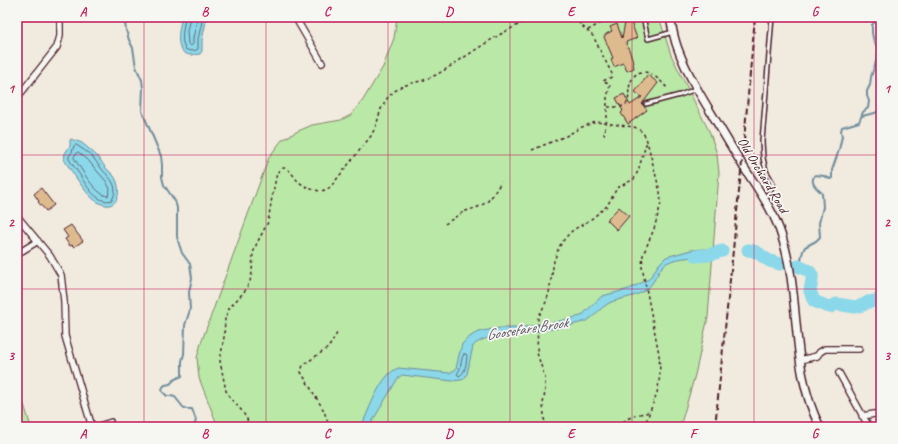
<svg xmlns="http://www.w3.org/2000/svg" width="898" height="444" font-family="Caveat,sans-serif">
	<rect width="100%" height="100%" fill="#f1eade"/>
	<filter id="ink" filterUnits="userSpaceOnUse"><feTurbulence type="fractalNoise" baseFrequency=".025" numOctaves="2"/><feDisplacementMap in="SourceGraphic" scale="8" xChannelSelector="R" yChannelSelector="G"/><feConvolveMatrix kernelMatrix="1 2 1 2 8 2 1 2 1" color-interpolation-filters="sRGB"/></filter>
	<g filter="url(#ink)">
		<path fill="#b9e8a7" stroke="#828469" d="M397,17H659L671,55L710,133L717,154L719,173L708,317L695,375L680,427H218L199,378L197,358L201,343L269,157L282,140L296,132L312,125L341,120L351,115L363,100L383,67L394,38Z
			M17,382L31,427H17Z"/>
		<path fill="#8ad8e9" stroke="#708e9d" d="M182,17H207L202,40V51L200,54C197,54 194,55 191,55C173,54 179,28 182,17Z
			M71,139C75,141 78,141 82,143C88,148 93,152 98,157C101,161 103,164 105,167C108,170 111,173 114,176C124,191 117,215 96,201C85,194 73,172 64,160L65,153L70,146V140Z
			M704,249L713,250V257C701,257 670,256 662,267C656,275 653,286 644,291C633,298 620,298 609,303C600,308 595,316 587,321C569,326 551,330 532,332C515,335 486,333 473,346L467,374L464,379L461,380L452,381L402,375L398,378L369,427H361C369,410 375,390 388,375C391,372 394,370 398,368L450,373L456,369L459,355L462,344L467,339L474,334L482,331L500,328H518L551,323L581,316L602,296L629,289L649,279L659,264L666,257L691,250Z"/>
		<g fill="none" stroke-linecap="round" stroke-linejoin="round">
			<path stroke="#646977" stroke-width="1" d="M185,17C184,28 180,38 185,49C189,51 194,52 198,49V39L203,17
				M190,17L187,31L188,44L191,46L193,44V38L198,17
				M76,145L78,146C82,149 87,152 91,155C95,159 97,164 101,168C109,178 120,185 112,200C97,205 86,185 80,175C76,169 72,164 69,159V156L72,152L74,146Z
				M78,152L87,159L98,172L106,181L110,189L108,196C95,195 81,168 74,158V157Z
				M464,354H466L467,356C466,363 466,373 459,376L457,374C462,368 460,360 464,354Z"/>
			<path stroke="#708e9d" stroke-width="2" d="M124,17L126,30L129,40L133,48L136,67L142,80L143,88L142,111L161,156L162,165V177L164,185L175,201L177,208V237L179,244L182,253L190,264L192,278L189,292L190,310L185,325L184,354L182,361V376L175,379L170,384L165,385L163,387L162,391L167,396H171L175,397L183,407L186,409H192L196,420L194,427
				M862,116L875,113L881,109
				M802,267L801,259L803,251L805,247L816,241L820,237L819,223L823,207L822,193C816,188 809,182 815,175L824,176L830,179L832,178V170L839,150L842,136L841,131L842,127L859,122L863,112L868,108L869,101L867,96V91L870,85L871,77L878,55V48L874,42L872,33V25L879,17"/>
			<path stroke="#8ad8e9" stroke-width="13" d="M748,250C761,251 760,257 770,261C773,262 777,263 780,264
				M696,256L708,255L722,251
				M798,266L809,271L812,275V280L810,291L814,301L826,306L830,307L837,304L855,307L863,305L868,302L876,301L881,298"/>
		</g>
		<path fill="#debb8f" stroke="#4a1f2b" d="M626,17H632L631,22L637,38L626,42L634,63H633L634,68L627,71L623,63L614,67L611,59L613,58L604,37L606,34L612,31L610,27L617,24L622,38Z
			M648,75L658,83L642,104L647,110L628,124L621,113L623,111L616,98L624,94L630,105L642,97L635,92Z
			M41,188L54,205L46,211L38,202L39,201L34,194Z
			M619,207L629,216L617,230L607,220Z
			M71,225L83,241L74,247L72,245L70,246L65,239L68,237L63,230Z"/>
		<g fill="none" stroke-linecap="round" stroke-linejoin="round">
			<g stroke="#4a1f2b" stroke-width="6">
				<path id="service" d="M643,17L648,39L673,32
					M646,104L680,95L696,89
					M765,199L771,189L773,183L766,171L763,158L762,141L772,17
					M92,427L111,421"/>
			</g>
			<g stroke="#4a1f2b" stroke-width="8">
				<path id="minor" d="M295,17L322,63
					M17,98L57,47L60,36V17
					M17,216L50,256L61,275L64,301L65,336L70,353L92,427
					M17,254L38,241
					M800,360L817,356L820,352L825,349H859
					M839,373L869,427
					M862,416L881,413"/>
			</g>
			<g stroke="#4a1f2b" stroke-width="10">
				<path id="tertiary" d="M670,17C672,28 674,39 678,49C686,71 698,91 710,111C721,129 732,148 743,166C758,189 774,211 782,237C802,299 789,367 820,427"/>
			</g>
			<path stroke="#4a1f2b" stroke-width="1.5" stroke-dasharray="3 3" stroke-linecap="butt" d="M575,17L581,25L593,36L612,74V77L603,81L610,85L607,98V119L604,135
				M588,30L603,22L615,17
				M608,107C614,107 622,108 626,104C630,100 628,94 629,89C630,82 634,71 644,72C653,73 661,81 667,88
				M532,150L544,145L566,136L582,127L593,123L597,122L634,127C641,130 645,134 647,141L660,192L661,203L654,229L643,255L642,267L659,354L660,373L659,382L657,393L644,427
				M445,224L463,212L478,207L487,202L493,195L501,182
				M249,427L247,419L242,411L231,399L226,391L220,361L224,337L225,319L228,310L231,306L245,291L250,281L252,273L253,253L257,243L268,222L272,197L277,173C287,160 292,176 298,181C307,189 323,196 332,185L371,136L376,126L381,109L388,97L396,90L402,86L424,80L436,75C469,56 501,29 538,17
				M330,427L323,409L304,377L301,372L303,365L328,348L334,339L338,331
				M545,427L543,404L545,392V378L539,359L537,353L538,322V318L546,302L549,293L554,261L559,247L565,238L573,230L590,220L607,206L617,188L634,179L638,171L647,141
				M620,427C623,417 640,414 650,412"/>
			<use href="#service" stroke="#f6f6f2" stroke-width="3"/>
			<use href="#minor" stroke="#f6f6f2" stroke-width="5.5"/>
			<use href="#tertiary" stroke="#f6f6f2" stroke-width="7"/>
			<path stroke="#4a1f2b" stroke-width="2" stroke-dasharray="6 3" stroke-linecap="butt" d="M715,427L743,152L755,17"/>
		</g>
	</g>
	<path fill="none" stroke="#c2185b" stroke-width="1" stroke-opacity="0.55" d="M144,17V427M266,17V427M388,17V427M510,17V427M632,17V427M754,17V427M17,155H881M17,289H881"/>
	<g text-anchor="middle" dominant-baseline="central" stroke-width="3.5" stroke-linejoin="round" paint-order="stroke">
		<g font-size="14" fill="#4a1f2b" stroke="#f6f6f2">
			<text transform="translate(763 175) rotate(59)">Old Orchard Road</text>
		</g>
		<g font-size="15" font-style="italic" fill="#5d5664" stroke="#f6f6f2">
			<text transform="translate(527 329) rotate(-9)">Goosefare Brook</text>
		</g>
	</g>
	<rect width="898" height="444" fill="none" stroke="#f6f6f2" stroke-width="44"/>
	<rect x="22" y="22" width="854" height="400" fill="none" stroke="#c2185b" stroke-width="1.5"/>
	<g font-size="13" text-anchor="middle" font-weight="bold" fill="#c2185b">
		<text x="83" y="16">A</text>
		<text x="205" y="16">B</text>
		<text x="327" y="16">C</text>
		<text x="449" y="16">D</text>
		<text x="571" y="16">E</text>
		<text x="693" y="16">F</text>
		<text x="815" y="16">G</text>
		<text x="11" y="93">1</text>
		<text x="887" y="93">1</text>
		<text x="11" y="227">2</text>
		<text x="887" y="227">2</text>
		<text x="11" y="360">3</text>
		<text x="887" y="360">3</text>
		<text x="83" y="438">A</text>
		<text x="205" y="438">B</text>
		<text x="327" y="438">C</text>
		<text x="449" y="438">D</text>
		<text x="571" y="438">E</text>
		<text x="693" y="438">F</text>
		<text x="815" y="438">G</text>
	</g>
</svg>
